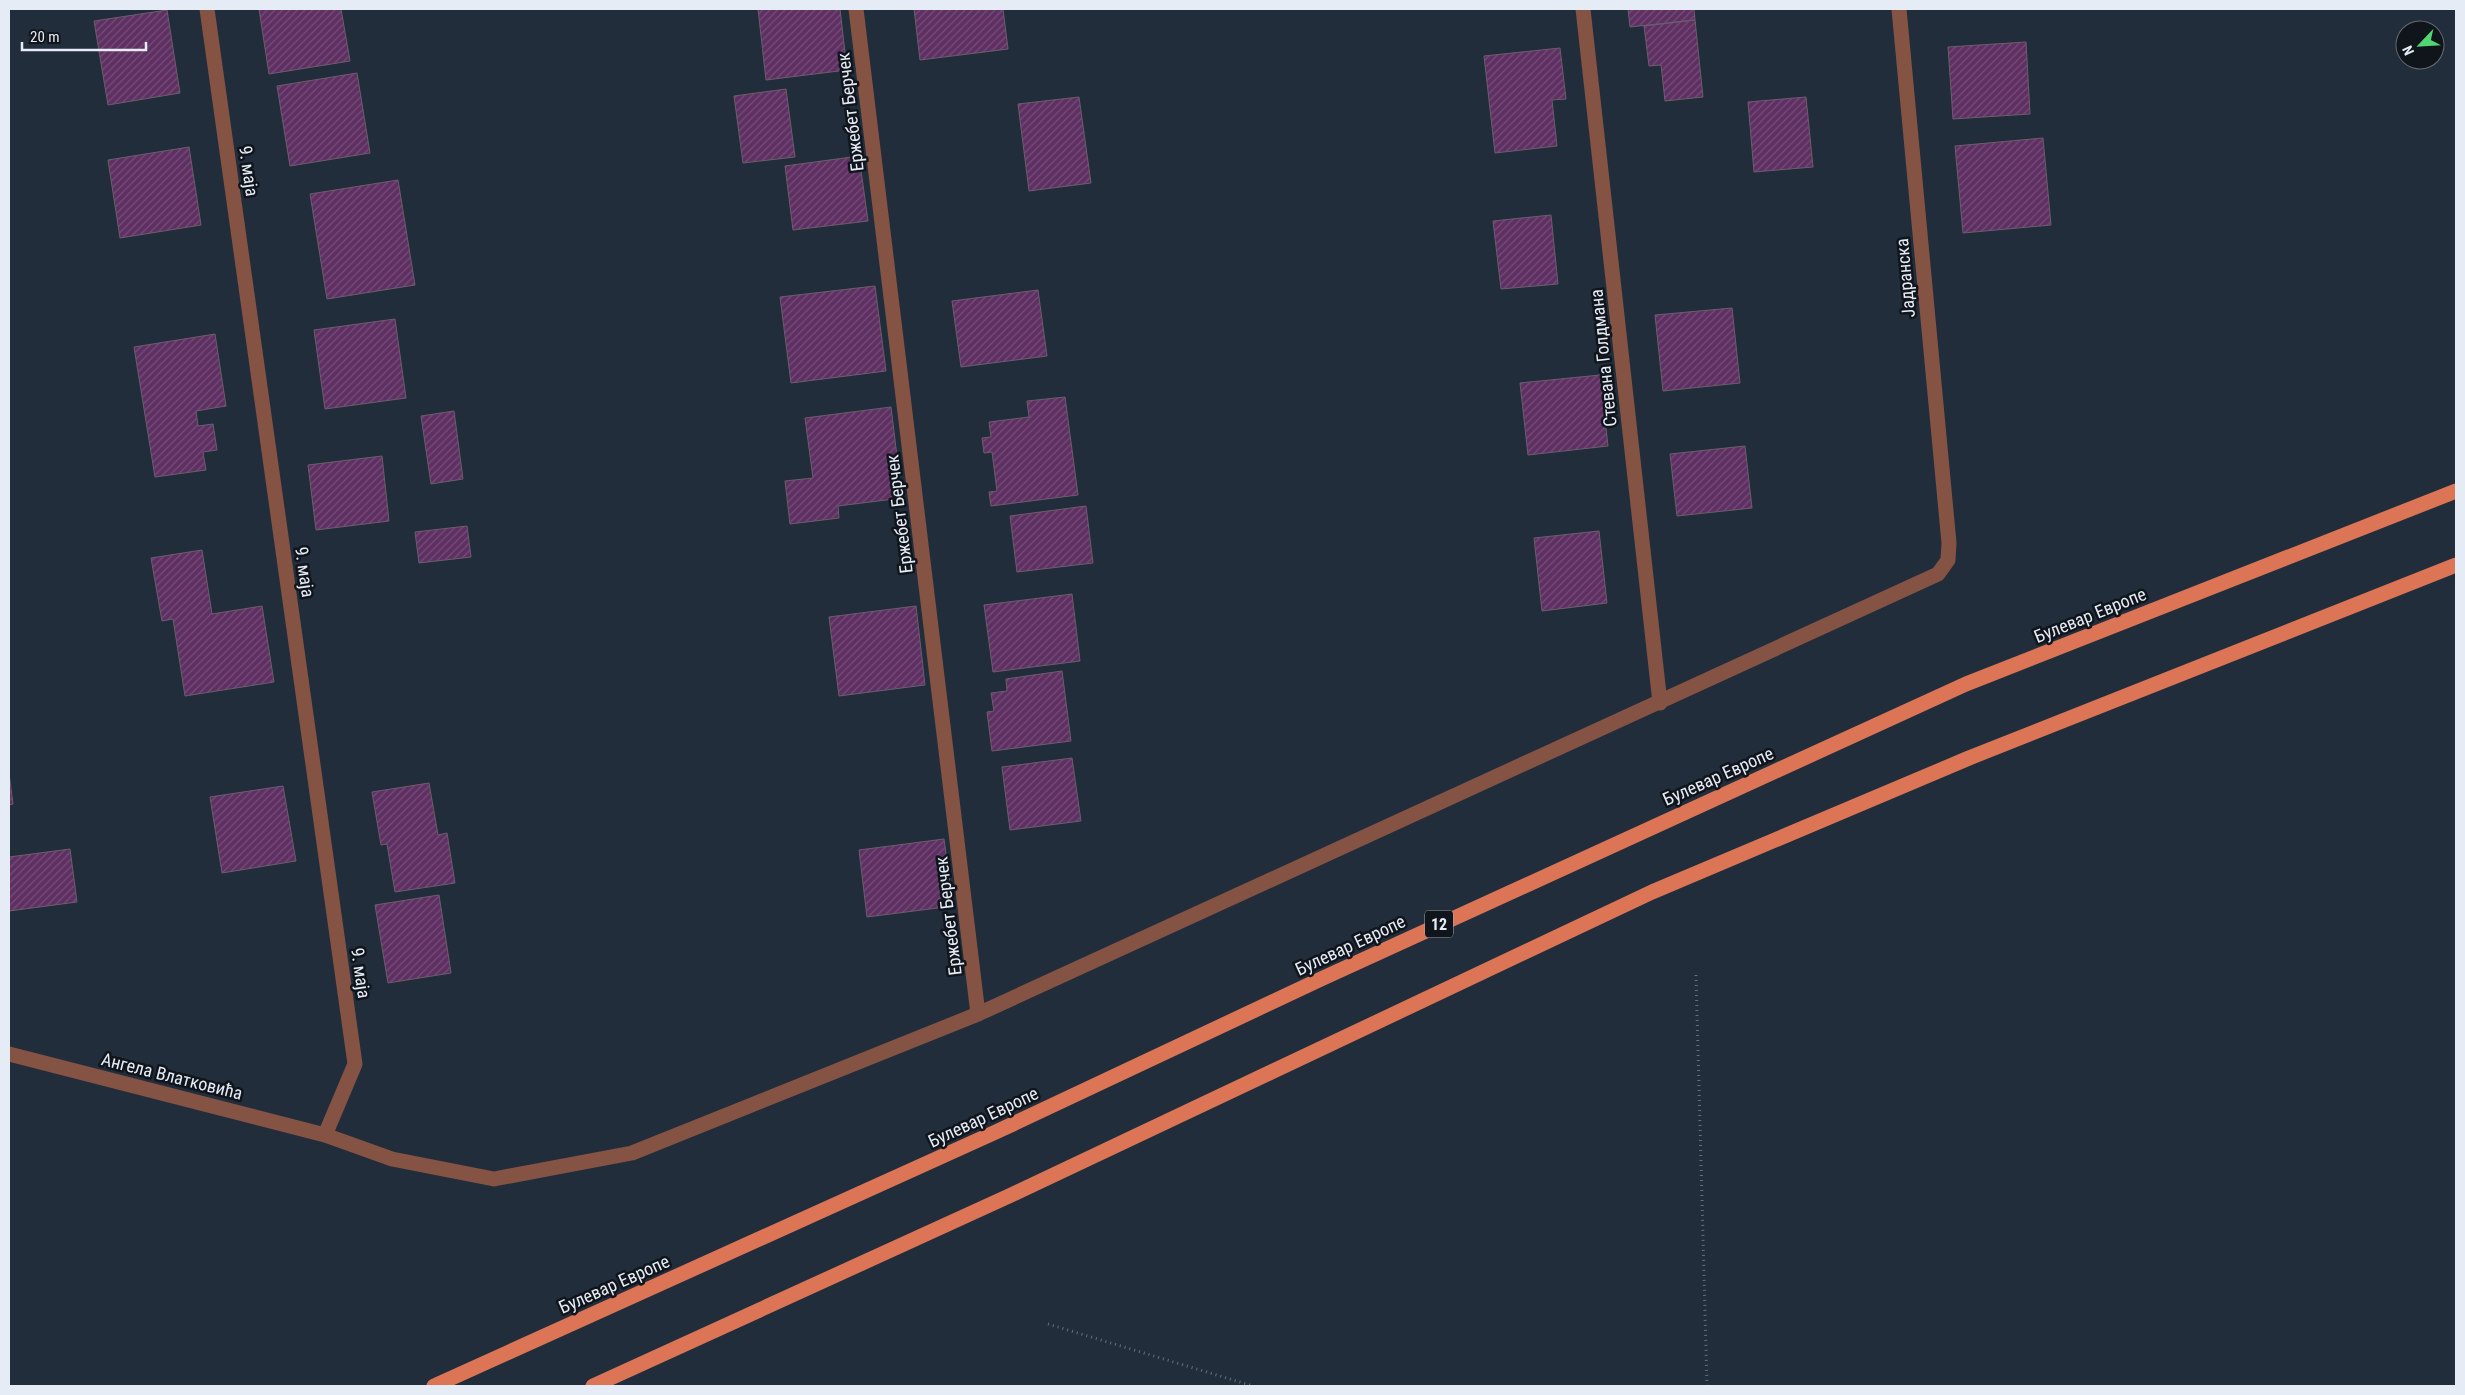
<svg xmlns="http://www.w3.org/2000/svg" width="2465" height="1395" font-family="'Roboto Condensed',sans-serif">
	<defs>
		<pattern id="building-hatch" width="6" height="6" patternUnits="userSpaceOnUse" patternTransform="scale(1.25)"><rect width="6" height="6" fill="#5e3062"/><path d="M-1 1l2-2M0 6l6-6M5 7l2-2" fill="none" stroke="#754e79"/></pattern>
	</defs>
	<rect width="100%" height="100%" fill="#222d3c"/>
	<path fill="url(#building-hatch)" stroke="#6c5d6d" d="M259,9H341L350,61L269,74Z
		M758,9H840L847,70L766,80Z
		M914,9H1003L1008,49L920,60Z
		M1628,9H1694L1695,20L1630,27Z
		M167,10L180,93L108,105L94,21Z
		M1695,20L1703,97L1665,101L1661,65L1649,66L1644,26Z
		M2026,42L2030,114L1953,119L1948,47Z
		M1560,48L1566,99L1552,100L1557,146L1495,153L1484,56Z
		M357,73L370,153L290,166L277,86Z
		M786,89L795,157L743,163L734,96Z
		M1079,97L1091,183L1029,191L1018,104Z
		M1806,97L1813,167L1754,172L1748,102Z
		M2043,138L2051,225L1963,233L1955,146Z
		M189,147L201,225L120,238L108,160Z
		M859,156L868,221L793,230L785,166Z
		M398,180L415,285L327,299L310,194Z
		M1551,215L1558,284L1501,289L1493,221Z
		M875,286L886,371L791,383L780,297Z
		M1038,290L1047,356L961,367L952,301Z
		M1732,308L1740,383L1663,391L1655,315Z
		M395,319L406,398L325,409L314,330Z
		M215,334L226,406L196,411L198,426L213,424L217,450L203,452L206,470L155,477L134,347Z
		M1600,375L1608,446L1528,455L1520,383Z
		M1065,397L1078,495L991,506L989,492L997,491L992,452L984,453L982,438L991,437L989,422L1029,417L1027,401Z
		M891,407L902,498L838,506L839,518L790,524L785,481L813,478L805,418Z
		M454,411L463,479L431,484L421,416Z
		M1745,446L1752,508L1677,516L1670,454Z
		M382,456L389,521L316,530L308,465Z
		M1086,506L1093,563L1017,572L1010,516Z
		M467,526L471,557L419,563L415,532Z
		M1599,531L1607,603L1542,611L1534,538Z
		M202,550L212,614L262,606L274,682L185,696L173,619L162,621L151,558Z
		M1072,594L1080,661L993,672L984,605Z
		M916,606L925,685L839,696L829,617Z
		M1062,671L1071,741L992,751L987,712L994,711L991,693L1007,691L1006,679Z
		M1072,758L1081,821L1010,830L1002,767Z
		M9,773L13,804L9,805Z
		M429,783L438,835L447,833L455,883L395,892L387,844L381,845L372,792Z
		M283,786L296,861L222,873L210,797Z
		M944,839L953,906L867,917L859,850Z
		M70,849L77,902L9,911V857Z
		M439,895L451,973L388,983L375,905Z"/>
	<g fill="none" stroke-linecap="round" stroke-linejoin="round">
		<path stroke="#656f7c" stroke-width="3" stroke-dasharray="1 4" stroke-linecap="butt" d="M1696,975L1707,1386
			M1048,1324L1253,1386"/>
		<path stroke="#845343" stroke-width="15" d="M207,9L355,1064L325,1135
			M856,9L978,1014
			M1583,9L1660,703
			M9,1054L325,1135L392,1159L494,1179L632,1153L978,1014L1938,574L1948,560L1949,543L1899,9"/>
		<path stroke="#db7556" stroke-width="15" d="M434,1386L998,1131L1321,979L1966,684L2456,491
			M593,1386L1009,1196L1652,892L1969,758L2456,565"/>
	</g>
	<g text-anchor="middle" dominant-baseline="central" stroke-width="5" stroke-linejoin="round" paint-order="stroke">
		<rect fill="#10151c" stroke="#a5acb5" stroke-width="1" x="1425" y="910.5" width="28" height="27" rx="4"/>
		<g font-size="16" font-weight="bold" fill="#e5ecf6">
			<text x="1439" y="924">12</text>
		</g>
		<g font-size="18" fill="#e5ecf6" stroke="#10151c">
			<text transform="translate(850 112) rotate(-97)">Ержебет Берчек</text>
			<text transform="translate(249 171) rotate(82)">9. маја</text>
			<text transform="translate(1905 278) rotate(-95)">Јадранска</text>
			<text transform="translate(1603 358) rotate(-96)">Стевана Голдмана</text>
			<text transform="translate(899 514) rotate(-97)">Ержебет Берчек</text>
			<text transform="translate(305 572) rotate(82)">9. маја</text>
			<text transform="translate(2090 615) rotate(-22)">Булевар Европе</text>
			<text transform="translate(1718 776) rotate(-24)">Булевар Европе</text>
			<text transform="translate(948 916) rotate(-97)">Ержебет Берчек</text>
			<text transform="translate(1350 945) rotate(-25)">Булевар Европе</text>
			<text transform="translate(361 973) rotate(82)">9. маја</text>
			<text transform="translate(172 1076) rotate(14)">Ангела Влатковића</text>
			<text transform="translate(983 1117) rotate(-25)">Булевар Европе</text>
			<text transform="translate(614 1284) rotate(-24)">Булевар Европе</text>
		</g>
	</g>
	<rect width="2465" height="1395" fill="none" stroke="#e5ecf6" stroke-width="20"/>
	<g transform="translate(2420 45) rotate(245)"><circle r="24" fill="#10151c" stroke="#656b73"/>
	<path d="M0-4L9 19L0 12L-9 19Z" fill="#51d674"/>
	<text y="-8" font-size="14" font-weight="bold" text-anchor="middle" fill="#e5ecf6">N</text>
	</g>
	<path d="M22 42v8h124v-8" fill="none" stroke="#e5ecf6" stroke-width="2.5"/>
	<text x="30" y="42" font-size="15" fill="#e5ecf6" stroke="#10151c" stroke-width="4" paint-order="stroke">20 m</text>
</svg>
